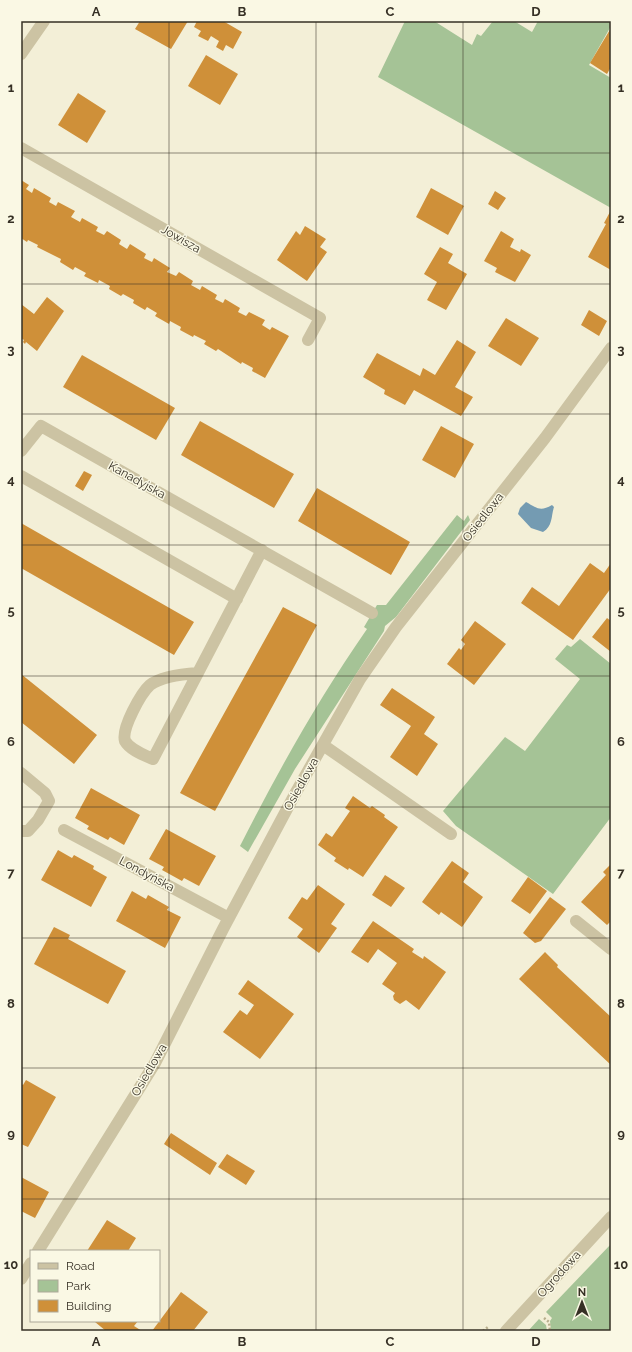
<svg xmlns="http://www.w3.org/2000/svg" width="632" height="1352" font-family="Raleway,sans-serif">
	<rect width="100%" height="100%" fill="#f3efd7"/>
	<path fill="#a5c396" d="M405,21H434L472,45L477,34L481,36L493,21H514L532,32L538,21H611V26L589,65L611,78V208L378,77Z
		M457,515L464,521L468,515L470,520L396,617L385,626L384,631L295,769L248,852L240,846C278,771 319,698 367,629L364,627L377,605H386Z
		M580,639L611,664V817L553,894L456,826L443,811L505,737L525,751L580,679L555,659L567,645L571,647Z
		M611,1244V1331H551L550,1321L552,1318L546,1312Z
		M539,1319L546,1325L547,1331H528Z"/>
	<path fill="#749bb2" d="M526,502C537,508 540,512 552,505L554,507C551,516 553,526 543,532L531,528L518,514L520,508Z"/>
	<path fill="#cf9039" d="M140,21H188L171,49L135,29Z
		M197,21H223L242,32L233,49L226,45L223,51L216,47L219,41L211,36L208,41L198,36L201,31L194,27Z
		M611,28V67L607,74L590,63Z
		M206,55L238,74L220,105L188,86Z
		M78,93L106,111L87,143L58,125Z
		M21,180L29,185L26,189L32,193L34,188L51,198L49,202L56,206L58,202L75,211L71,217L80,222L82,218L98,227L96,231L104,235L107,231L121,240L119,244L127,249L130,244L146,254L144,258L152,262L154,258L170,268L167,272L176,276L179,272L193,281L191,285L200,290L202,286L217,295L215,299L223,303L225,299L240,308L238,312L246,316L249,312L265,320L262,325L270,330L272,327L289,336L265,378L252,371L253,368L242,362L241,364L218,349L216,351L204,344L206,341L194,335L193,337L180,330L181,327L170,321L169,324L155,316L157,313L147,307L145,310L133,303L134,300L123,294L121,296L109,289L110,286L99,280L98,283L84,276L86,273L75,267L73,270L60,262L61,259L37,247L38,245L28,240L27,242L21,238Z
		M431,188L464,206L448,235L416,217Z
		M495,191L506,198L498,210L488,204Z
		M611,210V270L588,257L606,224L604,223Z
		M305,226L326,239L320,247L327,252L307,281L277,260L296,231L300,235Z
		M501,231L514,239L510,247L520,252L521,249L531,255L515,282L495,272L497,268L484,261Z
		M440,247L453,254L448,263L467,274L446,310L427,300L437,282L424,274Z
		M47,297L64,311L37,351L26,342L25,344L23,342L24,340L21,338V304L34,314Z
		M589,310L607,321L599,336L581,325Z
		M506,318L539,338L521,366L488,346Z
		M457,340L476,352L455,387L473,397L461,416L414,390L405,405L384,394L385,390L363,377L377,353L420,376L423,368L435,375Z
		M82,355L175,408L156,440L63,387Z
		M200,421L294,474L274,508L181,455Z
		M441,426L474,444L455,478L422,460Z
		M84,471L92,475L83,491L75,486Z
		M317,488L410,542L391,575L298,521Z
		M21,523L194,622L174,655L21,568Z
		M590,563L604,573L611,563V588L573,640L521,603L532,587L559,606Z
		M283,607L317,625L215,811L180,793Z
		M607,618L611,621V652L592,637Z
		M475,621L506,644L474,685L447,664L459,648L461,650L465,644L461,640Z
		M21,674L97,735L74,764L21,722Z
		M392,688L435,717L424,734L438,744L417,776L390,757L411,726L380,705Z
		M91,788L140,815L124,845L110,837L108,840L87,829L89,826L75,818Z
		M353,796L370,808L372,806L385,815L384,817L398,827L363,877L349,868L348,870L334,861L336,858L318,845L326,833L332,837L350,811L345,808Z
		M166,829L216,856L199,886L184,878L182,881L162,870L164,867L149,859Z
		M58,850L72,858L74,855L94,866L93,869L107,877L91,907L41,880Z
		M452,861L469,873L463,882L483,897L462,927L441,912L439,915L422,902Z
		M611,864V921L607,925L581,902L606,875L603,872Z
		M385,875L405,888L391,907L372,895Z
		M528,877L547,891L530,914L511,901Z
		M318,885L345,904L331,924L337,928L319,953L297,937L303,929L288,918L302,897L307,900Z
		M132,891L146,899L148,895L169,907L167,910L181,917L165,948L116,921Z
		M550,897L566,909L541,941L535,943L523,933Z
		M373,921L414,949L412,952L423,959L424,956L446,972L419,1010L406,1000L400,1004L394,1000L393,996L395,993L382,984L397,963L378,949L368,963L351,952Z
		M54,927L70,935L68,939L126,971L108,1004L34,964Z
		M545,952L558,965L557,967L611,1017V1065L519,979Z
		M248,980L294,1014L260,1059L223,1032L240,1010L247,1015L254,1005L238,994Z
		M26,1080L56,1097L28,1147L21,1144V1084L23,1085Z
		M171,1133L217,1163L210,1175L164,1144Z
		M227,1154L255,1171L246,1185L218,1167Z
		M21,1177L49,1192L35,1218L21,1211Z
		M107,1220L136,1238L128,1251H87Z
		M181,1292L208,1312L193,1331H152Z
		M96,1321H138L134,1326L142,1331H106L95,1322Z"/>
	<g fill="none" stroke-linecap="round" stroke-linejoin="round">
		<path stroke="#b8ae8d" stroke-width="2.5" stroke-dasharray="2 2" stroke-linecap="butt" d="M544,1318L549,1322L550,1331
			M483,1331L488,1327"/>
		<path stroke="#ccc3a3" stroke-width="12" d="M21,54L44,21
			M21,148L320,318L308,340
			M21,451L41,426L372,613
			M21,476L237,599
			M198,673C183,674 162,676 150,685C141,693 121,729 125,741C130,750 144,755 153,759L262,550
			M323,745L451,834
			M21,773L45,793L49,801L38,820L28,831H21
			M64,830L229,918
			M576,921L611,949
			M38,1251L155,1063L223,929L295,794L360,679L396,627L545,438L611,348
			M21,1279L31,1263
			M506,1331L611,1217"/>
	</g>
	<path fill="none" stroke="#363025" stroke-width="1" stroke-opacity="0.55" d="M169,21V1331M316,21V1331M463,21V1331M21,153H611M21,284H611M21,414H611M21,545H611M21,676H611M21,807H611M21,938H611M21,1068H611M21,1199H611"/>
	<g text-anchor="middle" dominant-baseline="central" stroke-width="3" stroke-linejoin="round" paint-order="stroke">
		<g font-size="12" fill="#363025" stroke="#faf8e4">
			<text transform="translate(181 239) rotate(30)">Jowisza</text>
			<text transform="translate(137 480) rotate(29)">Kanadyjska</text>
			<text transform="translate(483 517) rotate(-52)">Osiedlowa</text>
			<text transform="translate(301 784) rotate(-61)">Osiedlowa</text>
			<text transform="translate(147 874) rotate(28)">Londyńska</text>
			<text transform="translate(149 1070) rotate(-60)">Osiedlowa</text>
			<text transform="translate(559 1274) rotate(-48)">Ogrodowa</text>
		</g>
	</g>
	<rect width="632" height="1352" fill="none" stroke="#faf8e4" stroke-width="44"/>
	<rect x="30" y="1250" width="130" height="72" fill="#faf8e4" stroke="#aca898"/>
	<rect x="38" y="1263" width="20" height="6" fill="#ccc3a3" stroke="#aca898"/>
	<text x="66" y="1270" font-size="12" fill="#363025">Road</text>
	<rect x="38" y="1280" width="20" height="12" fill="#a5c396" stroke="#aca898"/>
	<text x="66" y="1290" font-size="12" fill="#363025">Park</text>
	<rect x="38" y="1300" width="20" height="12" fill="#cf9039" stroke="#aca898"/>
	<text x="66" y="1310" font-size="12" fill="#363025">Building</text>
	<g transform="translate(582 1302)" stroke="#faf8e4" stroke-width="3" paint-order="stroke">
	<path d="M0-3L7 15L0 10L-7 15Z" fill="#363025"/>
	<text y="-6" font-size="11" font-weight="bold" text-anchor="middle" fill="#363025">N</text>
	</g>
	<rect x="22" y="22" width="588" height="1308" fill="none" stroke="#363025" stroke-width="1.5"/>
	<g font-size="13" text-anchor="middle" font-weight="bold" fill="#363025">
		<text x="96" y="16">A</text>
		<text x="242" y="16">B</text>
		<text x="390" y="16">C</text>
		<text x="536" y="16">D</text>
		<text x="11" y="92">1</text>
		<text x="621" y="92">1</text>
		<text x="11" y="223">2</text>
		<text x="621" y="223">2</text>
		<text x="11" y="354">3</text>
		<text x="621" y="354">3</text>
		<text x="11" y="484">4</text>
		<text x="621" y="484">4</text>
		<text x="11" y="615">5</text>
		<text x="621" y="615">5</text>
		<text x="11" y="746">6</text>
		<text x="621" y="746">6</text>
		<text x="11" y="877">7</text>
		<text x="621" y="877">7</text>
		<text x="11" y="1008">8</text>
		<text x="621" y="1008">8</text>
		<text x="11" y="1138">9</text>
		<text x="621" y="1138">9</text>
		<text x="11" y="1269">10</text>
		<text x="621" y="1269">10</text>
		<text x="96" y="1346">A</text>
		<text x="242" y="1346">B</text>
		<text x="390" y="1346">C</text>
		<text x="536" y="1346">D</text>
	</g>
</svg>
